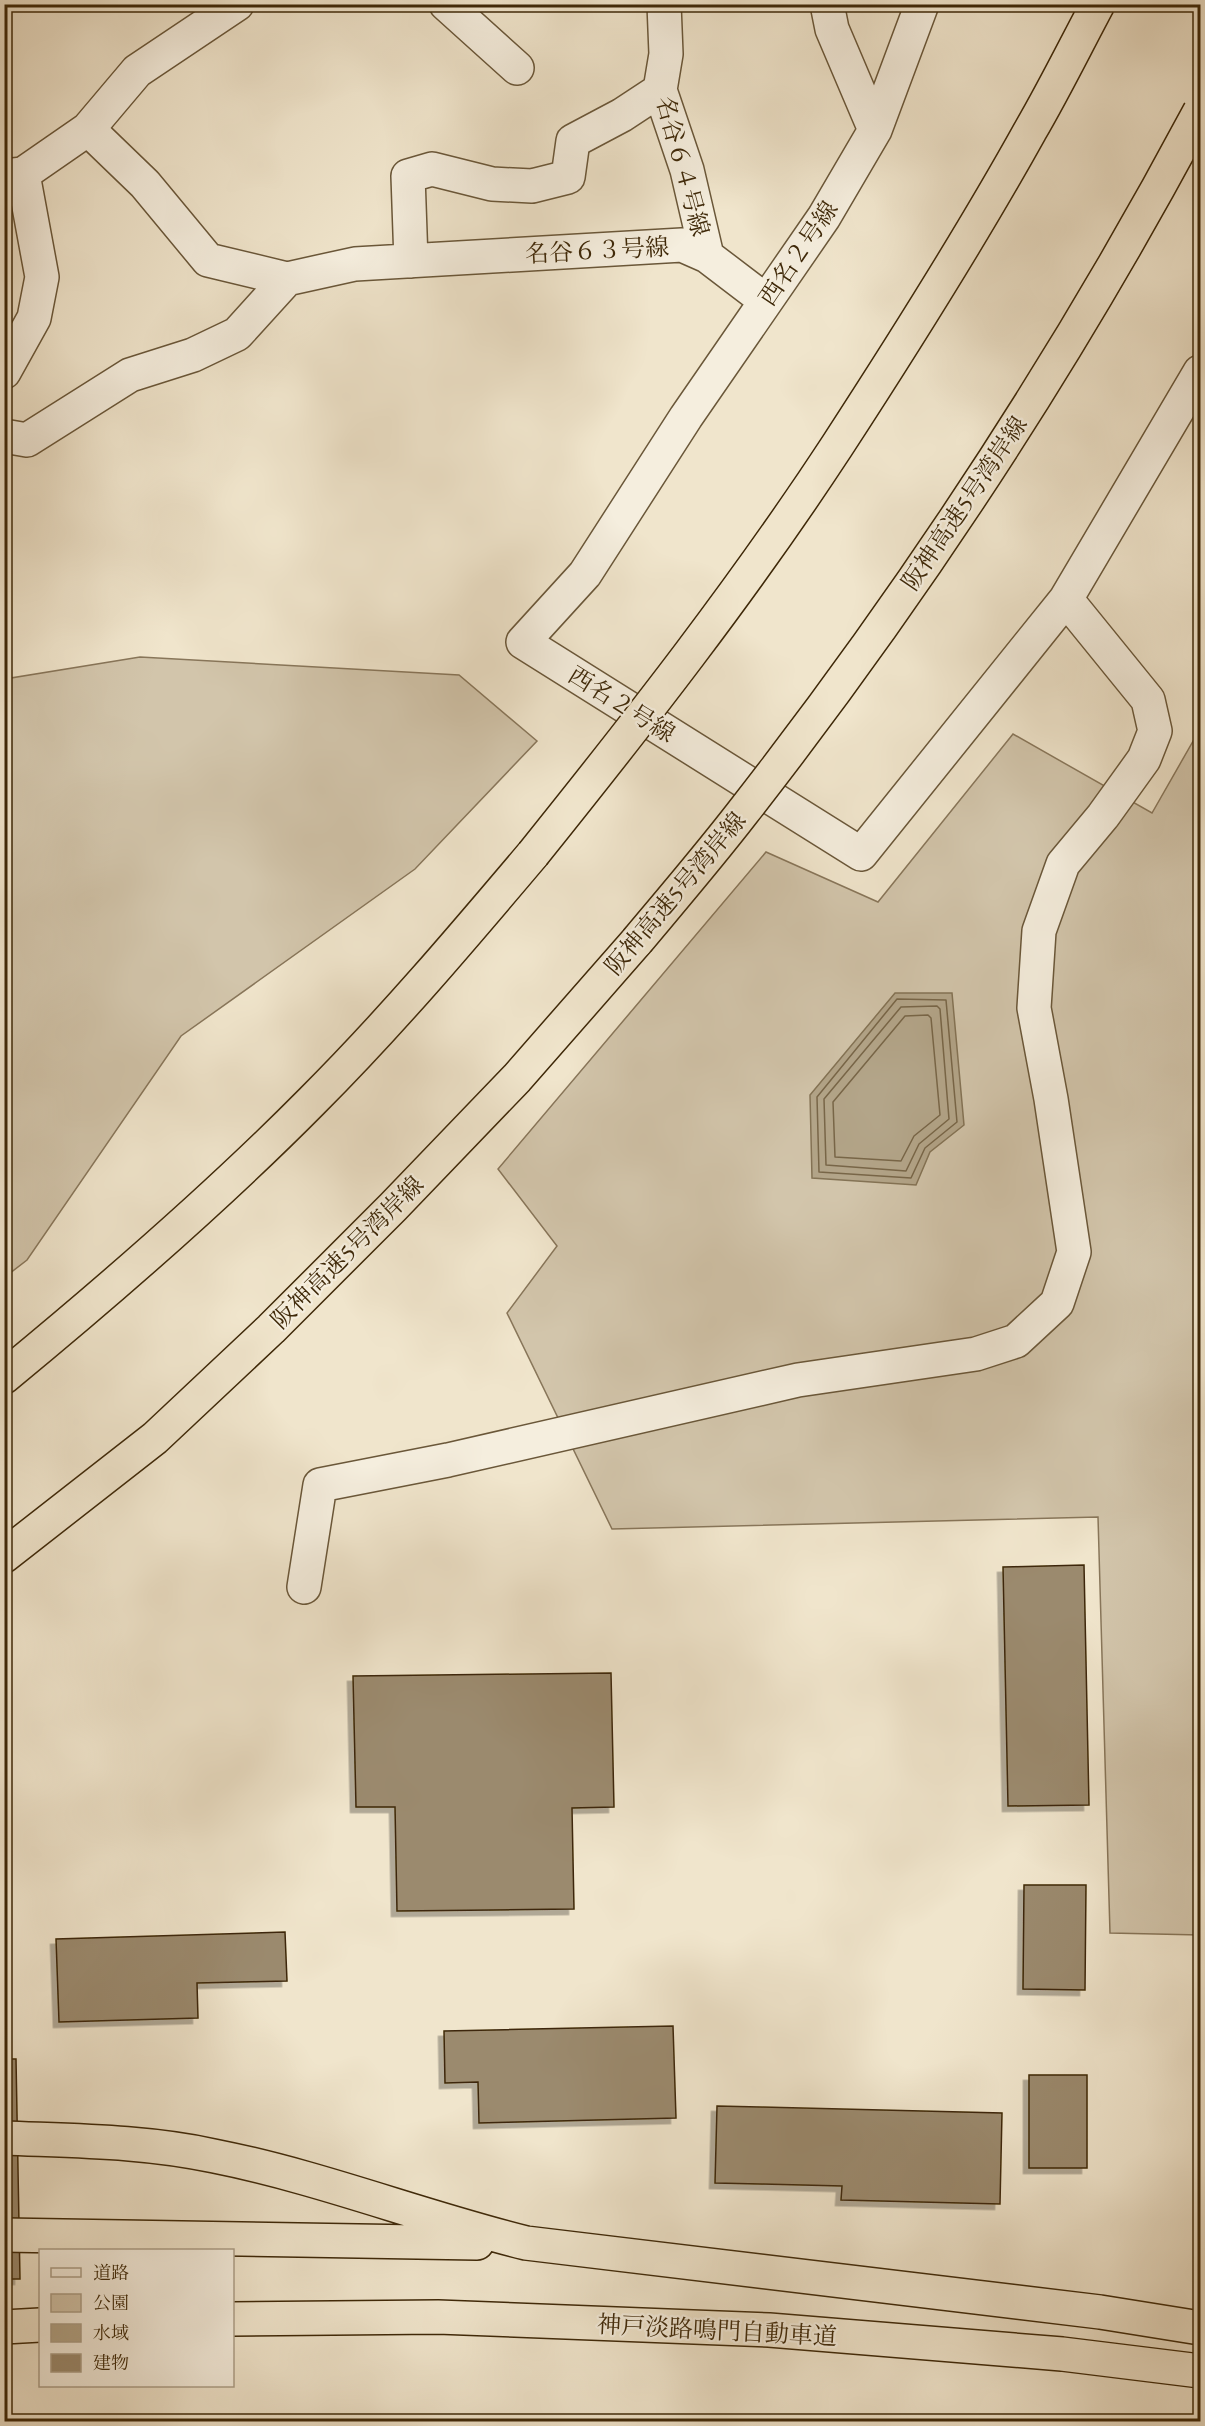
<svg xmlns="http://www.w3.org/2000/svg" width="1205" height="2426" font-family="'EB Garamond','Noto Serif JP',serif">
	<defs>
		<filter id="shadow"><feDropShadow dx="-5.5" dy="5.5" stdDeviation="0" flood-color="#0004"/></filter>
	</defs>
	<rect width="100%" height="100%" fill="#f0e5cc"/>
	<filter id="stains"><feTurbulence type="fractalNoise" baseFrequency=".00333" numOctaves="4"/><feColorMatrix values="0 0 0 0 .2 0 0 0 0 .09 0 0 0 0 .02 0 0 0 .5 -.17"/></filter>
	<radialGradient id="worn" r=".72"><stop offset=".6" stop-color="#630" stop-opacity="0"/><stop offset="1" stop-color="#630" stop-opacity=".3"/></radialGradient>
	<path fill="#d2c5ab" stroke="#88765a" stroke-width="1.5" d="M140,657L459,675L537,741L415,869L181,1036L27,1260L5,1277V679Z
		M1200,729V1935L1110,1933L1098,1517L612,1529L507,1313L557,1246L498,1169L766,852L878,902L1013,734L1152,813Z"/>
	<path fill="#b3a589" stroke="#847355" stroke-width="1.5" d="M895,993H952L964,1125L930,1152L916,1185L812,1178L810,1095Z"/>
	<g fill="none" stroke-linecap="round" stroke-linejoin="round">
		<path stroke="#786648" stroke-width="1.5" d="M897,999L946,1000L957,1122L925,1148L911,1178L819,1172L817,1097Z
			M937,1006L940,1009L949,1119L919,1144L906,1171L826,1165L824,1099L901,1007Z
			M928,1015L931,1018L940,1115L914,1136L901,1161L835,1157L833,1102L905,1016Z"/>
	</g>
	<path fill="#9b8a6e" stroke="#3e2808" stroke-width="1.5" filter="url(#shadow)" d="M1084,1565L1089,1805L1008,1806L1003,1567Z
		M611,1673L614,1807L572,1808L574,1909L397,1911L395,1807H356L353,1676Z
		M1024,1885H1086L1085,1990L1023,1989Z
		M285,1932L287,1981L197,1983L198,2018L59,2022L56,1939Z
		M9,1950V2021H4V1951Z
		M673,2026L676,2118L479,2123L478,2082L445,2083L444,2031Z
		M4,2059H16L20,2279H4Z
		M1029,2075H1087V2168H1029Z
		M717,2106L1002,2113L1000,2204L841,2200L842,2186L715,2183Z"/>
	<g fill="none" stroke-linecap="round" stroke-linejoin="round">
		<g stroke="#6a5739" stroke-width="36">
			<path id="minor" d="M446,4L517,68
				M664,4L666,54L660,90L687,170L707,256
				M827,4L832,29L875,130
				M922,4L875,130L824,217L686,417L585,574L523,642L861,854L1066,599L1200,372
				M88,129L145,184L208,260L287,279L355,264L682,245L707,256L766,301
				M4,176L23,174L88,129L137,71L237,4
				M411,261L408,176L432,169L492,184L532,186L568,177L573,141L622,115L660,90
				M4,372L34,318L42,277L23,174
				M4,436L27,440L130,375L193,355L237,334L287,279
				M304,1587L320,1485L448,1460L798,1380L976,1354L1016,1341L1057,1303L1074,1252L1051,1099L1034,1008L1039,931L1063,864L1103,816L1144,759L1155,731L1148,700L1066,599"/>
		</g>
		<g stroke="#3e2808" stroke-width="36">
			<path id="highway" d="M4,1377C111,1289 215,1199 312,1101C390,1023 462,938 533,854
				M4,1556L155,1438L271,1329L393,1207L517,1078L637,941
				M4,2138C74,2141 145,2141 214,2156C320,2177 421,2217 526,2243L1100,2312L1200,2328
				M4,2235L477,2243
				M232,2319L438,2317L769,2330L1062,2354L1200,2371
				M4,2327L40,2325"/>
		</g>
		<use href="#minor" stroke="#f5eede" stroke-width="33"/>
		<use href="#highway" stroke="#f0e5cc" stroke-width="33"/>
		<g stroke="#3e2808" stroke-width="36" stroke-linecap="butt">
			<path id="highway-bridge" d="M533,854C639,722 744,588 837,446C904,343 970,239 1030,131C1054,90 1075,47 1098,4
				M637,941C673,898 709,856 743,812C915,592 1069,357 1200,111"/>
		</g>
		<use href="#highway-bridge" stroke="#f0e5cc" stroke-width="33"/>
	</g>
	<g text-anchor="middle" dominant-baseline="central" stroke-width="4.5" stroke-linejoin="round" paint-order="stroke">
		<g font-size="24" fill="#3e2808" stroke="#f5eede">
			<text transform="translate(683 166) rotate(75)">名谷６４号線</text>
			<text transform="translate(597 250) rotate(-3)">名谷６３号線</text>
			<text transform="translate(798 253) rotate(-56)">西名２号線</text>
			<text transform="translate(964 503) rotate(-56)">阪神高速5号湾岸線</text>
			<text transform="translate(622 704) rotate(32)">西名２号線</text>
			<text transform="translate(675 893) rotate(-50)">阪神高速5号湾岸線</text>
			<text transform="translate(347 1252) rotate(-45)">阪神高速5号湾岸線</text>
			<text transform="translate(717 2330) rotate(3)">神戸淡路鳴門自動車道</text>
		</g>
	</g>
	<rect width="1205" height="2426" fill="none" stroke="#f0e5cc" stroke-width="24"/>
	<rect x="6" y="6" width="1193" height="2414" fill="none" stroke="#3e2808" stroke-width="3"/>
	<rect x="12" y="12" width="1181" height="2402" fill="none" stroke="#3e2808" stroke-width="1.5"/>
	<rect x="39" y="2249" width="195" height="138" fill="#f5eede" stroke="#ac9f88" stroke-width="1.5"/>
	<rect x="51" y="2268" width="30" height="9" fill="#f5eede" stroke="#ac9f88" stroke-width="1.5"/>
	<text x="93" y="2279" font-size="18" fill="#3e2808">道路</text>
	<rect x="51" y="2294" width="30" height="18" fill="#d2c5ab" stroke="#ac9f88" stroke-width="1.5"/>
	<text x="93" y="2309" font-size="18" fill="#3e2808">公園</text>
	<rect x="51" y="2324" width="30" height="18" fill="#b3a589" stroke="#ac9f88" stroke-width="1.5"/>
	<text x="93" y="2339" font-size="18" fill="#3e2808">水域</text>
	<rect x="51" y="2354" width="30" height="18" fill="#9b8a6e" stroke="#ac9f88" stroke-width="1.5"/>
	<text x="93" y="2369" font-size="18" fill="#3e2808">建物</text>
	<rect width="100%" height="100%" filter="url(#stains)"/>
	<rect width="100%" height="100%" fill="url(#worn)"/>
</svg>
